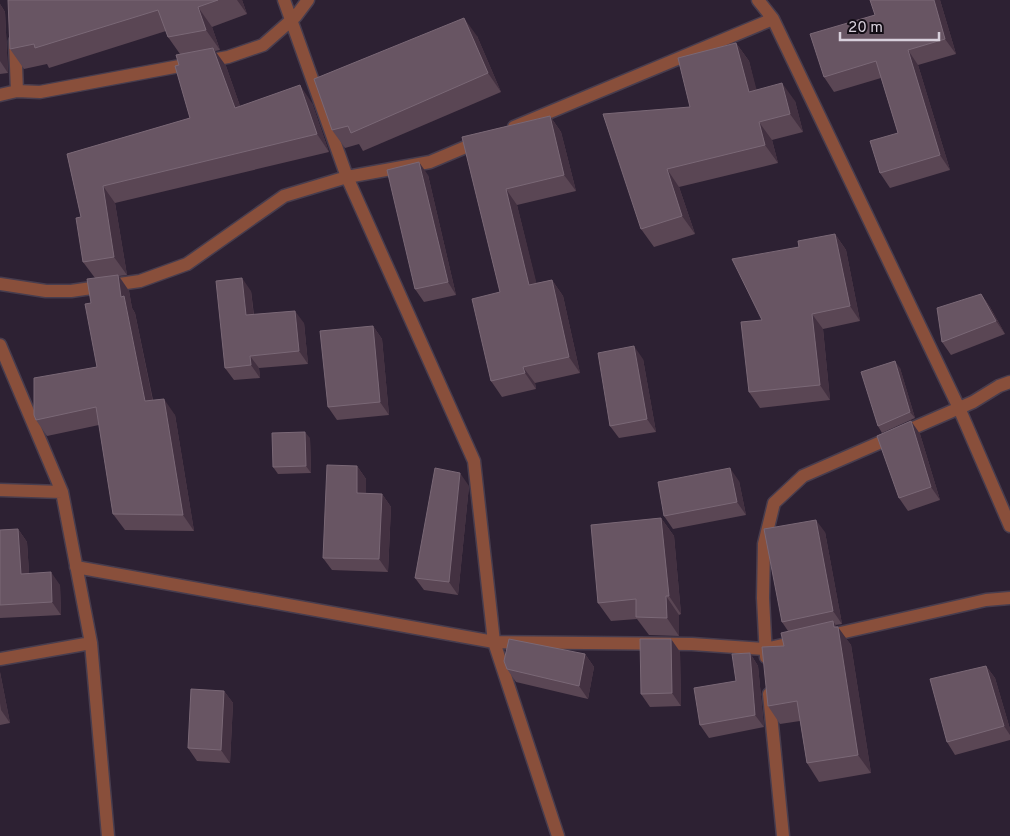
<svg xmlns="http://www.w3.org/2000/svg" width="1010" height="836" font-family="Overpass,sans-serif">
	<rect width="100%" height="100%" fill="#2d2133"/>
	<g fill="none" stroke-linecap="round" stroke-linejoin="round">
		<g stroke="#483d4e" stroke-width="15">
			<path id="minor" d="M284,0L347,177L474,461L494,642L558,836
				M758,0L773,19L959,408L1010,526
				M17,91L40,92L228,57L263,45L296,16L308,0
				M0,95L17,91L15,41
				M514,127L773,19
				M0,284L46,291H71L140,281L187,264L284,196L347,177L430,162L480,141
				M0,345L62,492L91,643L108,836
				M0,490L62,492
				M76,567L494,642L692,644L765,649L800,641
				M827,636L986,600L1010,598
				M766,657L763,598L764,544L774,503L803,476L973,402L999,386L1010,382
				M0,659L91,643
				M769,694L783,836"/>
		</g>
		<use href="#minor" stroke="#894f3b" stroke-width="12"/>
	</g>
	<path fill="#5a4654" d="M8,0H242L247,14L212,27L220,50L215,51L226,66L240,106L312,103L329,152L115,203L127,275L119,276L129,291L132,308L135,313L153,400L175,415L194,531L125,530L113,514L99,425L47,436L36,420L97,367L91,303L95,278L83,262L81,217L67,154L190,118L179,65L180,54L168,37L166,31L49,68L47,64L24,69L10,49Z
		M940,0L956,54L918,65L950,170L890,188L880,173L898,133L881,78L834,92L824,77Z
		M0,4L5,12L8,73L0,74Z
		M477,36L501,92L363,151L359,144L345,148L332,130Z
		M736,43L749,61L756,90L795,101L803,132L772,140L778,163L679,187L695,234L654,247L641,229L690,107Z
		M550,116L561,132L576,191L517,205L536,283L552,280L563,296L580,373L535,383L536,389L502,397L491,381L500,292L462,137Z
		M428,175L456,295L424,302L415,289Z
		M835,234L846,250L860,321L823,329L830,400L760,408L749,392L762,320L799,247Z
		M251,291L254,315L304,323L308,364L259,368L260,378L234,380L225,368Z
		M981,294L990,307L1005,334L951,355L942,342Z
		M373,326L382,339L389,415L337,420L328,407Z
		M643,359L656,432L619,438L610,426Z
		M900,368L915,418L882,433L878,426Z
		M911,421L920,434L940,500L908,511L899,498Z
		M310,438L311,473L278,474L273,467Z
		M357,466L366,479V493L382,494L391,507L388,572L332,570L323,558Z
		M739,481L746,515L673,529L664,516Z
		M469,486L458,595L424,590L415,578Z
		M661,518L674,536L681,614L679,615V636L649,635L637,619L611,621L598,603Z
		M18,529L27,542L29,573L60,585L61,615L0,618V530Z
		M825,532L842,624L835,625L851,645L871,773L819,782L807,763L800,721L780,724L768,706L788,631L782,622Z
		M671,639L680,652L681,706L650,707L641,694Z
		M750,653L758,666L764,727L709,738L700,725L736,681Z
		M585,654L594,667L588,699L516,682L507,669Z
		M986,666L995,678L1010,729V740L955,755L947,742Z
		M0,672L10,723L0,725Z
		M224,691L233,703L230,763L197,761L188,748Z"/>
	<path fill="#433141" d="M237,0H242L247,14Z
		M934,0H940L956,54L945,39Z
		M0,4L5,12L8,73L0,61Z
		M198,7L212,27L220,50L206,30Z
		M464,18L477,36L501,92L488,73Z
		M736,43L749,61L762,110L749,92Z
		M213,48L226,66L247,126L235,108Z
		M908,50L918,65L950,170L940,155Z
		M782,83L795,101L803,132L790,114Z
		M300,85L312,103L329,152L317,134Z
		M550,116L561,132L576,191L564,175Z
		M759,122L772,140L778,163L765,145Z
		M419,162L428,175L456,295L448,282Z
		M667,169L679,187L695,234L682,216Z
		M103,186L115,203L127,275L114,257Z
		M506,189L517,205L541,301L529,285Z
		M835,234L846,250L860,321L850,306Z
		M118,275L129,291L132,308L135,313L156,417L145,401L121,297Z
		M242,278L251,291L255,328L246,315Z
		M552,280L563,296L580,373L569,357Z
		M981,294L990,307L1005,334L996,321Z
		M295,311L304,323L308,364L299,351Z
		M812,314L823,329L830,400L820,385Z
		M373,326L382,339L389,415L380,402Z
		M634,346L643,359L656,432L647,419Z
		M250,356L259,368L260,378L251,365Z
		M895,361L900,368L915,418L910,412Z
		M523,367L535,383L536,389L525,373Z
		M164,399L175,415L194,531L183,515Z
		M911,421L920,434L940,500L931,487Z
		M305,432L310,438L311,473L306,466Z
		M357,466L366,479V506L357,493Z
		M730,468L739,481L746,515L737,502Z
		M460,473L469,486L458,595L449,582Z
		M382,494L391,507L388,572L379,559Z
		M661,518L674,536L681,614L669,596Z
		M816,520L825,532L842,624L833,611Z
		M18,529L27,542L30,587L21,574Z
		M51,572L60,585L61,615L52,602Z
		M666,596L679,615V636L667,618Z
		M833,621L839,630L838,627L851,645L871,773L858,755Z
		M671,639L680,652L681,706L672,693Z
		M750,653L758,666L764,727L755,715Z
		M585,654L594,667L588,699L579,686Z
		M986,666L995,678L1010,729V735L1004,726Z
		M0,672L10,723L1,710L0,703Z
		M224,691L233,703L230,763L221,750Z"/>
	<path fill="#685563" stroke="#7a6876" d="M8,0H218L198,7L206,30L168,37L158,10L35,48L34,44L10,49Z
		M870,0H934L945,39L908,50L940,155L880,173L870,141L898,133L876,61L824,77L810,34L875,15Z
		M464,18L488,73L351,133L348,126L332,130L314,79Z
		M736,43L749,92L782,83L790,114L759,122L765,145L667,169L682,216L641,229L603,114L690,107L678,58Z
		M213,48L235,108L300,85L317,134L103,186L114,257L83,262L76,218L81,217L67,154L190,118L175,66L179,65L176,55Z
		M550,116L564,175L506,189L529,285L552,280L569,357L523,367L525,373L491,381L472,299L500,292L462,137Z
		M419,162L448,282L415,289L387,170Z
		M835,234L850,306L812,314L820,385L749,392L741,322L762,320L732,259L799,247L798,241Z
		M118,275L121,297L124,296L145,401L164,399L183,515L113,514L96,407L36,420L34,415V378L97,367L85,304L91,303L87,279Z
		M242,278L246,315L295,311L299,351L250,356L251,365L225,368L216,281Z
		M981,294L996,321L942,342L937,308Z
		M373,326L380,402L328,407L320,331Z
		M634,346L647,419L610,426L598,353Z
		M895,361L910,412L878,426L861,372Z
		M911,421L931,487L899,498L877,436Z
		M305,432L306,466L273,467L272,433Z
		M327,465L357,466V493L382,494L379,559L323,558Z
		M435,468L460,473L449,582L415,578Z
		M730,468L737,502L664,516L658,482Z
		M661,518L669,596H666L667,618L636,617V599L598,603L591,525Z
		M816,520L833,611L782,622L764,529Z
		M18,529L21,574L51,572L52,602L0,605V530Z
		M833,621L834,627H838L858,755L807,763L797,701L768,706L762,647L784,646L781,633Z
		M509,639L585,654L579,686L507,669L504,661Z
		M640,639H671L672,693L641,694Z
		M750,653L755,715L700,725L694,688L736,681L732,654Z
		M986,666L1004,726L947,742L930,679Z
		M191,689L224,691L221,750L188,748Z"/>
	<path d="M840 32v8h99v-8" fill="none" stroke="#d8d0dc" stroke-width="2.5"/>
	<text x="848" y="32" font-size="15" fill="#d8d0dc" stroke="#130d15" stroke-width="4" paint-order="stroke">20 m</text>
</svg>
